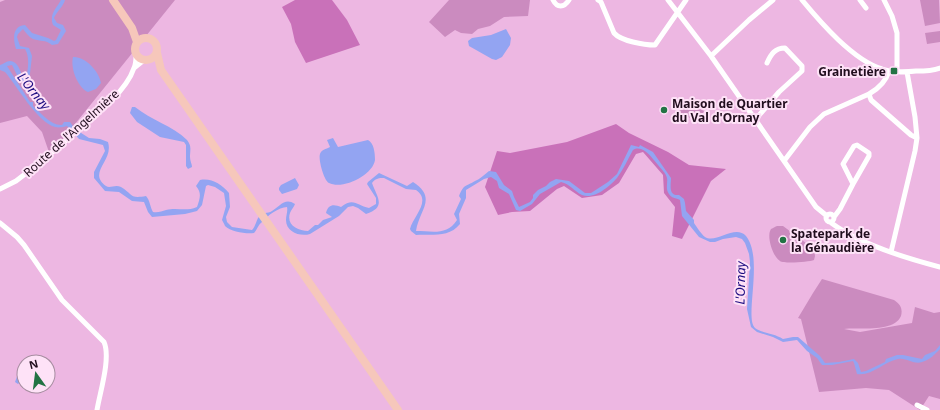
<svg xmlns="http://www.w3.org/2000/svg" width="940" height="410" font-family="'Noto Sans',sans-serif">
	<rect width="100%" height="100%" fill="#edb7e2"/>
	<path fill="#cb8bbf" d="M5,0H175L50,155L42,132L27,116L0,123V2Z
		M449,0H530L528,16L504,17L490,26L478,29L472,34L461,33L455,30L445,37L429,22Z
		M920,0H939L940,23L925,26Z
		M940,31V42L927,44L925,33Z
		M684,101L704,111L698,122L678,112Z
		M777,226H783L814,249L815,256L814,260C809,262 784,264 780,261C773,257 766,236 771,229C772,229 776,226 777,226Z
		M822,279L894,300C900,304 903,308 901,316C894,333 857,327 844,329L860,332L912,323L915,307L934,313L940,312V399L929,396L920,410L889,390L866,388L819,392L801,319L798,318L813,293Z"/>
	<path fill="#c971b9" d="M295,0H332L347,20L360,45L306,63L295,42L291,24L282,7Z
		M616,124L629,133L668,152L689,165L726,169L711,181L682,239L672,236L675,207L664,193L663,175L643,152L636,154L619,183L602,195L582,198L564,186L557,189L530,211L512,212L498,215L485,187L497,151L510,153L567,142Z"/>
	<path fill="#93a4f2" d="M61,0H65C63,7 57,11 54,18L57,23L63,25L66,31L58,44L52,45C45,39 41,42 33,39C29,37 26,33 23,29L18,34L17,37L20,46L29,48L32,56L29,82L26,83L20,81L12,65L7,66L30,102H33V106C41,113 51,126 62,125L64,122H70L75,129L89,138L100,139L108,142C114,161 87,172 106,186C110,189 115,184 121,187C133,194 129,199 146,196C150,200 150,207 153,212C158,213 162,211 166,210C178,207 185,212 197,207C200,198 202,193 196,186L200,180C212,178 221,184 229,193L230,207L226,217L227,222L232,227L252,230C255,227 256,222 258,218C264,211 267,214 272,211C280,206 285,197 295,204C294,207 291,210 290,213C286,225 298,231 308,231L315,225H318L323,220L332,217L326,213C328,204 334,204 341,207C354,197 357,206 369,208L376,204V198L367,184L368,182L379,173L407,186L413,182C438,198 419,210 416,231C432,231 447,236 457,220L454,214L461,199L459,196C464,184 465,187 475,181C480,179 484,175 489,171L496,172L504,185L512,191L514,197L519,207L530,202L533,198V195L538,190L546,186L550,182L556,179L569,181L585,193H591L608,182L617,174L631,145L639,147L640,145L653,152L671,178C671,185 668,196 679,195L684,199L685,203L686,211L694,220V223C697,227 701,234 705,237C716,244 735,224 746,236C764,258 744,318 755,328C761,333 774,333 783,339L793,337H798L820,356L825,363L839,362L854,359L858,363L861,372L866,371L885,362L886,359L897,355H903L922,359L925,355L935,351L940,345V349C935,354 930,360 922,362C914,365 906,357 898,359C883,362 873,376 857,374L854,363L853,361L832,365H822L817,358L807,351L797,340L783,342L773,337L757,332L751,327L747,309L750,262L749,254L745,243L742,239L736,237L723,239L715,242H710L699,237L682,216L680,200C676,198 671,198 669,194C665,189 668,183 667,178C666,173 661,169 658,165C652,158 643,144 633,150C628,159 623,170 617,178C610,186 594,200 582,195C574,191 570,184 561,182L540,194L532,204L520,211L516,210L509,194L499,188L497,181L491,177L484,179L466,190V198L459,214L460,224C449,238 432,234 416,235L411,231L410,229C413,216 432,201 416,190L406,189L384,178C379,178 376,178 372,183C377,197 387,207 366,214L358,208L353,206L348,207L339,216L310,234C300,237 286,232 286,220C286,215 288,211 287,207C279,207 267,216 262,222C258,225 257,230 254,233C246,234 231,232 225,226C225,225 222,220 222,220L226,206L224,193L215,187L208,185L206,186L202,205L197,211L185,214L152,217L148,212L144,202L132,201L119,192L105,191L94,178V172L105,151L103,145L79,139L67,126C64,127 59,128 55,127C37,122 17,86 5,72L0,70V65C4,64 6,61 10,61C18,61 20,71 23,77L26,78C28,70 30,57 25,49H16C13,39 12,26 25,25L32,33L48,38L54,41L56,40L61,30L53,25C49,14 56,9 61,0Z
		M506,29L511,38L510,45L502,57L496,60L492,59L469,46L468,41L472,38L491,35Z
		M73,57C85,56 99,71 101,83L96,89L88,92C78,88 70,68 73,57Z
		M132,107H135C151,120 173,126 187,140C192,146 190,150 190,157C190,161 192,164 192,167L188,169L186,166V145L184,142L160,137L137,122L130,113Z
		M333,138L338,147L368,140C374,143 375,153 375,160C373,175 343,190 329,183C324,181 318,159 320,154C321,150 326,149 330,147L327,140Z
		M295,178L299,185L297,189L282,194L279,190V188L281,185Z
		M18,374H22L24,377V380L21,381L18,384L15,382Z"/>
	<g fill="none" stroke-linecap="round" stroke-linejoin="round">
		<path stroke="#fff" stroke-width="5" d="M553,0C557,8 564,8 569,0
			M598,0L601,2L614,33C621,41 644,45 655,45L686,0
			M668,0L711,56L816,207L827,216
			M802,0C821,23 853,60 882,69C893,73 905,72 916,71C924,71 932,71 940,68
			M860,0L866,8
			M884,0L892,16L897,33V71
			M711,56L749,20L773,0
			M134,68L144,60
			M889,71C886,81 878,89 869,94L871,100L911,135L917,138L915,117L907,72
			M755,120L779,92L802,71V66L785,48C775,48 771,54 767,63
			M784,161L810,127L824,114L869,94
			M0,189L16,181L42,161L111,101C120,92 130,80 134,68C136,64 136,59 136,55
			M826 218a4 4 0 1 1 8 0a4 4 0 1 1-8 0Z
			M834,217L840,209L853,184L869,156V153L857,145L854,146L843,164L853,184
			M830,222C859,244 905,258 940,267
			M0,223L17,237L24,245L62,300L104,342C111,358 100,392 97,410
			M891,252L915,151L917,138
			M917,405L927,410"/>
		<path stroke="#f6c7bb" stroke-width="8" d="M113,0L132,28L137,42
			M135 49a11 11 0 1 1 22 0a11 11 0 1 1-22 0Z
			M157,53L161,70L398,410"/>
	</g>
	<g fill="#227344" stroke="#fee2f7" stroke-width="1.5">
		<rect x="890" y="67" width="8" height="8" rx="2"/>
		<circle cx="664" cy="110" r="4"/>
		<circle cx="783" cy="240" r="4"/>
	</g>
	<g text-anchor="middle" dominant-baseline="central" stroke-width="4" stroke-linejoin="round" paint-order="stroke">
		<g font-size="12" font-weight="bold" fill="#210e1e" stroke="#fee2f7" text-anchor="start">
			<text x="886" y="71" text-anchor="end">Grainetière</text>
			<text x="672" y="103">Maison de Quartier<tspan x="672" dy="14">du Val d'Ornay</tspan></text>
			<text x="791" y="233">Spatepark de<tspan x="791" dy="14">la Génaudière</tspan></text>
		</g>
		<g font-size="12" fill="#210e1e" stroke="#fee2f7">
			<text transform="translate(71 133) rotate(-42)">Route de l'Angelmière</text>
		</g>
		<g font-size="13" font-style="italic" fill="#1d0d81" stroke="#fee2f7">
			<text transform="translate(34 91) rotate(51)">L'Ornay</text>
			<text transform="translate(740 283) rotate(-89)">L'Ornay</text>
		</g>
	</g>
	<g transform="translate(36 374) rotate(346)"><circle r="19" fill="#fee2f7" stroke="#a68da0"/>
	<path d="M0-3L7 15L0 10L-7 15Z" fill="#227344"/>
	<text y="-6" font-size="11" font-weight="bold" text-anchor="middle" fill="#210e1e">N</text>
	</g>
</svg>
